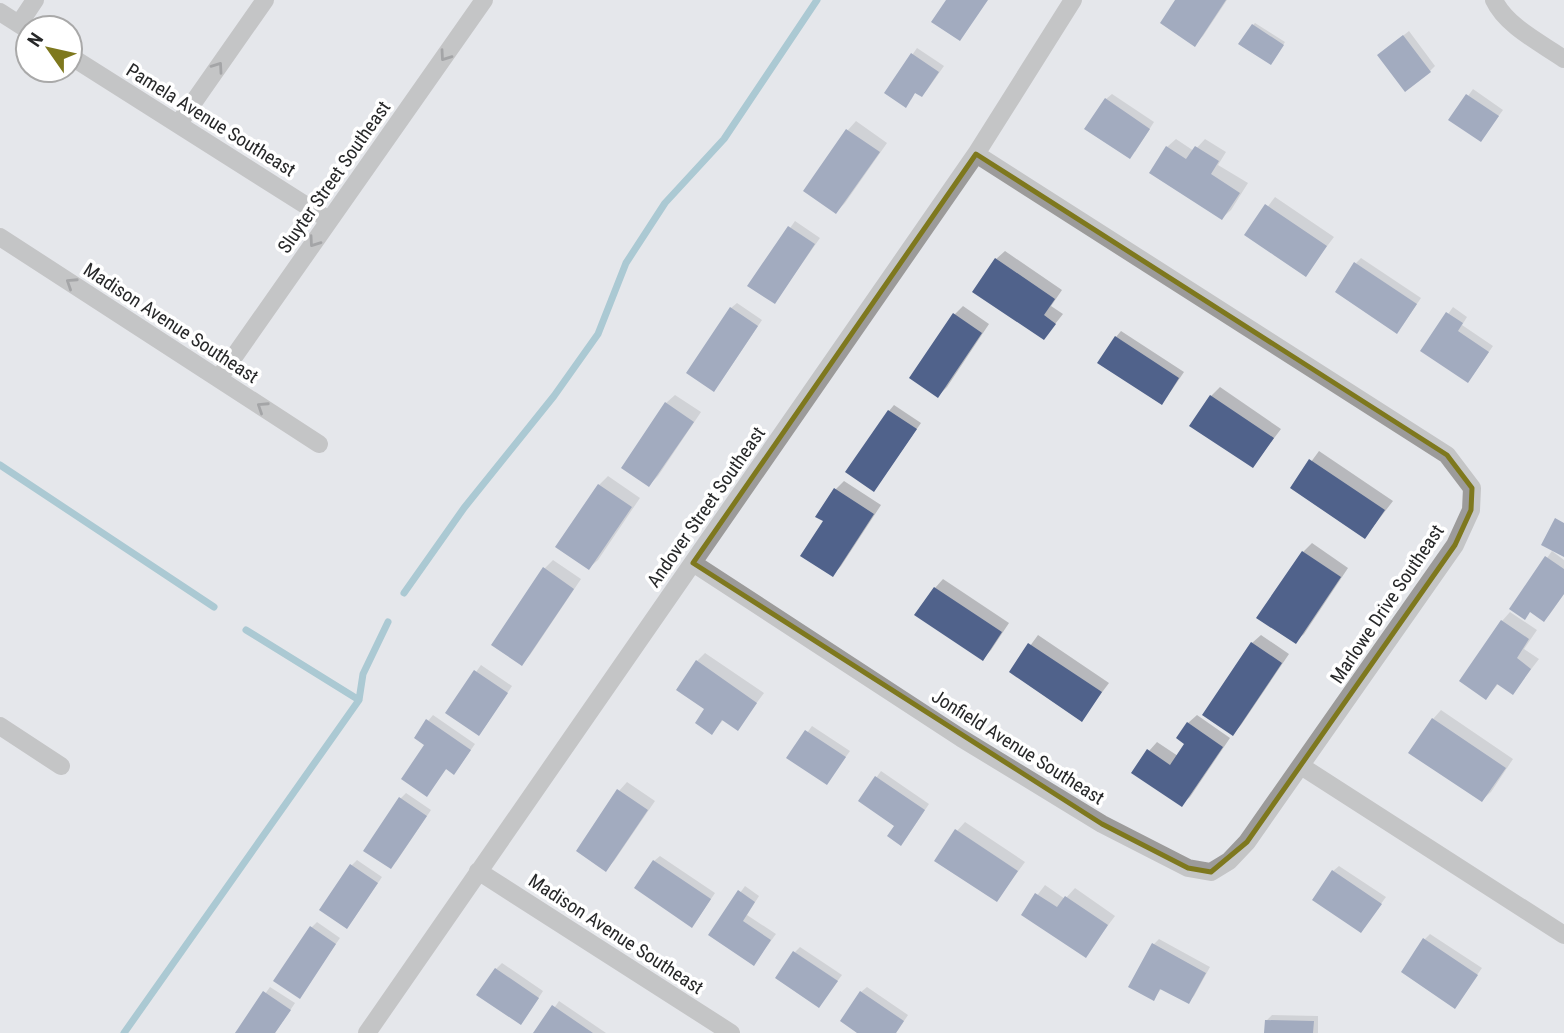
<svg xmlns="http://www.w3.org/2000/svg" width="1564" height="1033" font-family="'Roboto Condensed',sans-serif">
	<rect width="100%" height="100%" fill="#e5e7eb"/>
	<path fill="#0003" d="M1177,0H1227L1203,36L1195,44Z
		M1255,23L1285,42L1273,61L1253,25Z
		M1409,31L1435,66L1430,71L1385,50Z
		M917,48L944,66L927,90L922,95L916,91L911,100L886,92Z
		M1473,89L1503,110L1481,140L1451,120Z
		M1112,94L1154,122L1135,152L1106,99Z
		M856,121L887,143L845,203L836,212L805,190L848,130Z
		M1176,139L1194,151L1205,139L1226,152L1218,165L1248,183L1231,210L1222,218L1167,147Z
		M1275,197L1334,237L1306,274L1247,234Z
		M795,221L820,238L775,302L750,285Z
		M1005,251L1062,290L1051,306L1063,314L1044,338L996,259Z
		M1361,258L1421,298L1402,326L1356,263Z
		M737,303L762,320L719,384L731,308Z
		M963,306L989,324L947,387L938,396L954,315Z
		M1453,307L1467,317L1462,325L1493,346L1473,375L1423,350Z
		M1121,331L1184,372L1167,397L1116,337Z
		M1220,387L1281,429L1253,466L1211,396Z
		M675,395L701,412L658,476L649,485L666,403Z
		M894,405L921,423L874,490L889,411Z
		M1319,451L1393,501L1365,537L1292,488Z
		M608,476L640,498L598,560L589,568L557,547L599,485Z
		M844,481L881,505L841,566L833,575L825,521L836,489Z
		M1312,543L1348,568L1304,634L1295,642L1303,552Z
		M1552,551L1564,560V594L1550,614L1544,620L1531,610L1511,608Z
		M553,560L581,579L530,655L522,664L544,569Z
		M943,579L1009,623L991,650L983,659L935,588Z
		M1510,612L1537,630L1524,649L1539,659L1513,693L1499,683L1486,698L1502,621Z
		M1038,635L1109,683L1082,719L1011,672Z
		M1261,635L1289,654L1241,725L1233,734L1252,643Z
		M705,653L764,693L738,728L724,719L712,733L697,661Z
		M481,665L512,686L484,728L447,713Z
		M1441,710L1513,759L1491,792L1482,800L1433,719Z
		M433,715L475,744L459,767L447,768L427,795L428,721Z
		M1197,715L1230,738L1190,797L1181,805L1149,751L1157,742L1178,756L1187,743L1188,723Z
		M812,726L850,751L827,783L789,758Z
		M881,771L929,804L906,838L897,825L860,801Z
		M627,782L655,801L614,861L606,869L619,791Z
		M406,793L431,810L396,862L401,798Z
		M965,822L1025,862L997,900L957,831Z
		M660,856L715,893L697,920L654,861Z
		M357,860L382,877L352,921V865Z
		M1339,866L1386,897L1361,931L1333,871Z
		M1045,885L1065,899L1075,888L1115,916L1085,956L1023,914Z
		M745,886L759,896L747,915L776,934L754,964L710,935Z
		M317,922L340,938L300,996L311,928Z
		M1430,934L1482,968L1455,1006L1425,939Z
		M1159,939L1210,967L1194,996L1188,1002L1162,988L1154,998V944Z
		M800,947L842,975L819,1006L795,952Z
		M502,963L543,991L526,1017L496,969Z
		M270,987L295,1003L275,1033H237Z
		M867,987L908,1015L896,1033H860L861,992Z
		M559,1001L606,1033H537Z
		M1272,1015L1318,1016V1033H1266V1021Z"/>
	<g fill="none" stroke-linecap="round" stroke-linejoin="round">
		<path stroke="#64a4b5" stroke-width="7" d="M0,465L214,607
			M404,593L464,508L554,396L598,334L626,263L665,203L724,139L817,0
			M246,630L359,700
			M124,1033L359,700L363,674L388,622"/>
	</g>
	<path fill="#50628b" d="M946,0H988L960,41L931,22Z
		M1175,0H1226L1195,47L1160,23Z
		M1252,24L1284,45L1271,65L1238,44Z
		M1403,35L1431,72L1405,92L1377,55Z
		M911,53L939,72L922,97L915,93L906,108L884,93Z
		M1466,94L1499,116L1481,142L1448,120Z
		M1105,98L1150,129L1130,159L1084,129Z
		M846,129L880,152L836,214L803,191Z
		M1166,146L1186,159L1195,146L1219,161L1211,174L1240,193L1222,220L1149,173Z
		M1265,204L1327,246L1306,277L1244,235Z
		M788,226L815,244L775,304L747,286Z
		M995,258L1055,299L1044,315L1056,324L1044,340L972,292Z
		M1354,262L1417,304L1397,334L1335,292Z
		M730,307L758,326L714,392L686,373Z
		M1446,312L1463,323L1458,331L1489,352L1468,383L1420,351Z
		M953,313L982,333L938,398L909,378Z
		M1115,336L1179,378L1162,405L1097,363Z
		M1210,395L1274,438L1253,468L1189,426Z
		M665,402L694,422L649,487L621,468Z
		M888,410L917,429L874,492L845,472Z
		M1309,459L1385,510L1365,539L1290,488Z
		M598,484L632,507L589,570L555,547Z
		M834,488L874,514L833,577L800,556L823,521L815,517Z
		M1555,518L1564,523V557L1541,545Z
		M1302,551L1341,577L1296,644L1256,618Z
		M1545,556L1564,569V594L1544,622L1530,612L1525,620L1509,609Z
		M543,567L574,589L522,666L491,645Z
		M934,587L1002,632L983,661L914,615Z
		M1501,620L1529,639L1517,658L1531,669L1513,695L1497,684L1486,700L1459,681Z
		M1251,642L1282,663L1233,736L1202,715Z
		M1028,643L1102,692L1082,722L1009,672Z
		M696,660L757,703L738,731L722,720L712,735L695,723L704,709L676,690Z
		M474,670L508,693L479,736L445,713Z
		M1432,718L1506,768L1482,802L1408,753Z
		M426,719L471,750L454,775L446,769L427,797L401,779L424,745L414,738Z
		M1187,722L1223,747L1182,807L1131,773L1147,749L1170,765L1184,744L1176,738Z
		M805,730L846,757L827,785L786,758Z
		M875,776L925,810L901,846L887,836L894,826L858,801Z
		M617,789L648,810L606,872L576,851Z
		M399,797L427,816L391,869L363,851Z
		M955,829L1018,871L997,902L934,861Z
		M653,860L711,899L692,928L634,888Z
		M350,864L378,883L347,929L319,910Z
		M1332,870L1382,904L1361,933L1312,900Z
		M738,890L755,902L743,921L771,940L754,966L708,935Z
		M1035,893L1057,907L1065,896L1108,925L1086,958L1021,915Z
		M310,926L336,944L300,999L273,981Z
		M1423,938L1478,975L1455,1009L1401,972Z
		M1152,943L1206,973L1189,1004L1160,989L1154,1001L1128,987Z
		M793,951L838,981L819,1008L775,978Z
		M495,968L539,998L521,1025L476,995Z
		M263,991L291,1010L275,1033H235Z
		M860,991L904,1021L896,1033H857L840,1021Z
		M552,1005L593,1033H533Z
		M1265,1020L1314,1021L1313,1033H1264Z"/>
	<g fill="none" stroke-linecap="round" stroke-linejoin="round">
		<path stroke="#9c9b9a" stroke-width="18" d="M1494,0C1506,26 1541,43 1564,59
			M0,12L28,30
			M19,24L35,0
			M70,56L329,220
			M179,123L265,0
			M0,237L319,444
			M219,378L484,0
			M693,563L961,738L1102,824L1188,868L1211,872L1229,861L1247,842L1455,545L1471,510L1472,488L1447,455L976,154
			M0,726L61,766
			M1301,766L1564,935
			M478,871L731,1033
			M367,1033L976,154L1073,0"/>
	</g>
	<defs><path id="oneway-chevron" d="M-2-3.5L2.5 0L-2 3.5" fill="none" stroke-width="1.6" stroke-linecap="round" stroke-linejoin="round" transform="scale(1.75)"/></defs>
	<g stroke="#565656">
		<use href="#oneway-chevron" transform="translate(445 56) rotate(125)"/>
		<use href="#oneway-chevron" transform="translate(218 67) rotate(-55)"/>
		<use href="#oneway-chevron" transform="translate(314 242) rotate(125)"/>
		<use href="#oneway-chevron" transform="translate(71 283) rotate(-147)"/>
		<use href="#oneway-chevron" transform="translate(262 407) rotate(-147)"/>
	</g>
	<path d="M0 0H1564V1033H0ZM976,154L1447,455L1472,488L1471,510L1455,545L1247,842L1211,872L1188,868L1102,824L693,563Z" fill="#e5e7eb" fill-opacity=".55" fill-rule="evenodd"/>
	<path fill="none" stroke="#7e781e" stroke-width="5" stroke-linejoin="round" d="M976,154L1447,455L1472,488L1471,510L1455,545L1247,842L1211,872L1188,868L1102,824L693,563Z"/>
	<g text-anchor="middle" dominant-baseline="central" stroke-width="7" stroke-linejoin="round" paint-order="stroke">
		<g font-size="19" fill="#272829" stroke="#fff">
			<text transform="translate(211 120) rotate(32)">Pamela Avenue Southeast</text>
			<text transform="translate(334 177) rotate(-55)">Sluyter Street Southeast</text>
			<text transform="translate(171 323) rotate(33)">Madison Avenue Southeast</text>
			<text transform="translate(706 507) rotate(-55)">Andover Street Southeast</text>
			<text transform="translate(1387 604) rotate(-56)">Marlowe Drive Southeast</text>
			<text transform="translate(1018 747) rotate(32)">Jonfield Avenue Southeast</text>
			<text transform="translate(616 934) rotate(33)">Madison Avenue Southeast</text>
		</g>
	</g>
	<g transform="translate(49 49) rotate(304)"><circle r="33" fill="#ffffff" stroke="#a9a9a9" stroke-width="2"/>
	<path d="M0-5L12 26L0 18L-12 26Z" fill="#7e781e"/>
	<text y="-10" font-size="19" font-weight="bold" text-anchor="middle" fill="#272829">N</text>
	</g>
</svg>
